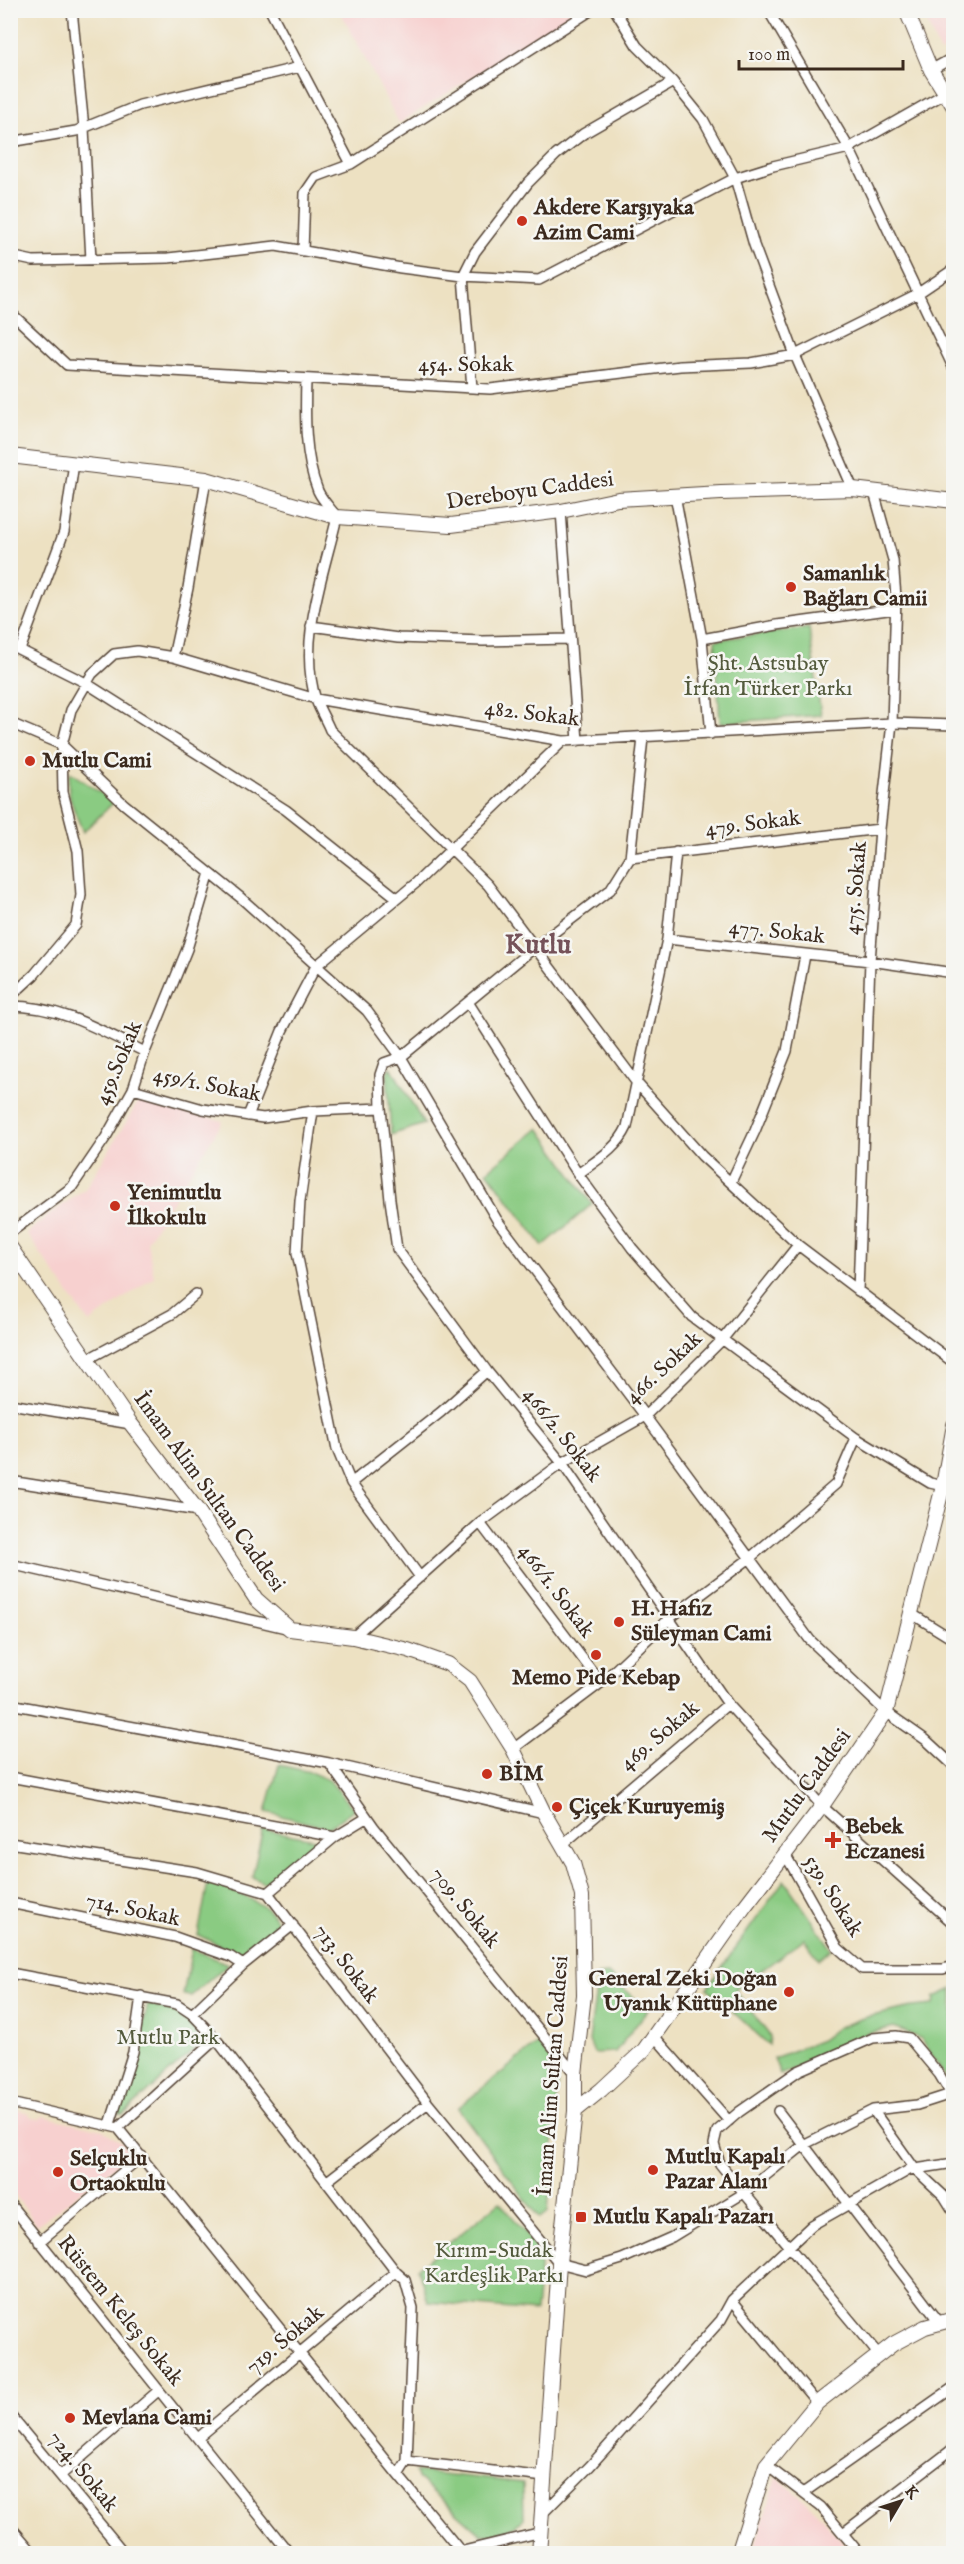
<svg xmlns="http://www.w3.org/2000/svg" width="964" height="2564" font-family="'IM FELL English',serif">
	<rect width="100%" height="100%" fill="#f6f6f2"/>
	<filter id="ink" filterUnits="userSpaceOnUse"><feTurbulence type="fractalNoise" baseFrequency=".0167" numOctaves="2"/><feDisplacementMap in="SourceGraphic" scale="12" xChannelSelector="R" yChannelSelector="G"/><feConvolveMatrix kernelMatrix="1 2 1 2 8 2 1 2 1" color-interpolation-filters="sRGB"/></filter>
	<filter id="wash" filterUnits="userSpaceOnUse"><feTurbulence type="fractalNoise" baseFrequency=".008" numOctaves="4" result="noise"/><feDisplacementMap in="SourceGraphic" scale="24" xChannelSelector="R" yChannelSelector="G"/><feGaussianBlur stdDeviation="1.35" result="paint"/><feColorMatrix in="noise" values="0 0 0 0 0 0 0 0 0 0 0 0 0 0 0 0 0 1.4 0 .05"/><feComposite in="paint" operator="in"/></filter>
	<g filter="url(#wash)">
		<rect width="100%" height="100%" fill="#ede1c2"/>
		<path fill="#f7d0cf" d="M340,11H576L522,47L399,123Z
			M922,11H953V46L940,53Z
			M140,1099L223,1121L147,1241L154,1277L89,1323L27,1234L37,1224L86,1188Z
			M11,2109L28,2113L31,2118L40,2119L43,2116L103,2130L123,2143L130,2154L37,2225L11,2190Z
			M777,2477L817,2512L851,2553L752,2554Z"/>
		<path fill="#8acb82" stroke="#627a50" stroke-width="1.5" d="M809,628L821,715L720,723L715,640Z
			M70,772L114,802L83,832C76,814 64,792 70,772Z
			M391,1067L424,1124L391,1135L387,1072Z
			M539,1128L592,1204L543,1246L487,1171Z
			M279,1765L310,1772L329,1780L354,1809L328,1828L266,1812Z
			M263,1829L318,1840L264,1883L252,1877Z
			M784,1880L832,1949L819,1959L804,1939L735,1990L770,2036L769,2045L707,1988Z
			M208,1882C225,1889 275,1904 277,1924L240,1955L198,1935Z
			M192,1949L228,1964L191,1996L183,1995Z
			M608,1974L648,2010L615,2052L594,2053L589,2041L598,1975Z
			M953,1989V2084H950L922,2039L894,2027L869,2033L780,2075L774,2058L821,2040L838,2027L863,2018L912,2007L934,2005L935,1997Z
			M148,2004C177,2011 186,2016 206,2039L123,2115L117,2112L135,2057Z
			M537,2044L559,2066L548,2212L539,2218L458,2108Z
			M500,2202L539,2249L541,2259L536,2311L428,2302L418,2268Z
			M415,2471L523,2483L524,2518C513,2530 497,2536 481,2534L417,2478Z"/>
	</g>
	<g filter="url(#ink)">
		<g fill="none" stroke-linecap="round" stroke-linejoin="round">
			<g stroke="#564537" stroke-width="12">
				<path id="street" d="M72,10L84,128L91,260
					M270,10L351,164L592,10
					M615,10L637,46L673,82L703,119L735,178L754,245L795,355L853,489
					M768,10L849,148L954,369
					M931,70L954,57
					M10,142L76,131L140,105L300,67
					M303,251L305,193L316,177L351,164
					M10,256L33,261L168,258L276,246L401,268L463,276L539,280L735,178L773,166L849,148L944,94
					M10,312L67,365L490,389L680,366L751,363L795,355L917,294L954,269
					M306,379C305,415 304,456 318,491C322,500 331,509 337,517C324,574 297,642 316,700C320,711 326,720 330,730L488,885L636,1082L702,1156L798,1245
					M472,388L463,276L475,252L528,183L556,155L583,134L673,82
					M675,495L702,639L711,734
					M561,511L578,741
					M311,626L398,638L483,641L570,639
					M702,639L777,625L895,609
					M10,645L86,683L286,810L397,898
					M20,650L64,532L74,463
					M173,657L188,588L206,479
					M10,723L62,745L124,804L241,898L367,1011L401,1057L497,1220L645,1416L810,1640L886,1712L926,1740L954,1766
					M643,738L630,858L610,890L535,947L401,1057L384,1063L380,1075L381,1108L390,1200L397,1249L487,1371L562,1463L728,1704L822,1806L954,1924
					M630,858L880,829
					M667,939L870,961L954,973
					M10,997L34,975L76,925L81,895L78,851L63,792L62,745L71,710L92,674L114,654L137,651L173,657L316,699L563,741L892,723L954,725
					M468,1002L578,1174L632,1248L692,1317L856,1438L930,1483L943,1486
					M10,1006C61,1006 100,1030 145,1052
					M133,1089L203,1109L263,1118L313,1111L381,1108
					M313,1111L300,1201L297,1253L337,1449L351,1483L420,1577
					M248,1116L282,1031L316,966L416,883L563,741
					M578,1174C597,1160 617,1149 627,1127L667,939L676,852
					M731,1182L755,1131L787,1051L805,955
					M10,1233L72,1187L106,1137L133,1089L145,1052L187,949L210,873
					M858,1291L870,961L880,829L892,723L896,597L893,560L874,492
					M88,1359L172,1314L196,1294
					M10,1404L131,1424
					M10,1481L198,1511
					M351,1483L441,1412L487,1371
					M480,1523L601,1683
					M10,1564L286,1628
					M912,1614L954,1640
					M353,1637L480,1523L562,1463L645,1416L722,1340L798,1245L954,1363
					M10,1704L329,1763L544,1813
					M513,1749L601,1683L670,1618L750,1558L836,1484L856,1438
					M329,1763L374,1827L575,2074
					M10,1777L335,1837
					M10,1843L197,1872L268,1893L428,2103L559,2263L586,2270L622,2259L672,2237L744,2193L805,2144L873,2110L917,2105L951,2094L954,2096
					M562,1845L728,1704
					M785,1854L838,1948L862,1969H943L954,1966
					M268,1893L335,1837L366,1818
					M10,1903L175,1937L231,1957L243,1965
					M10,1973L177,2004L192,2014L216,2039L396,2272L405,2280L413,2308L407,2461L398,2475L463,2554
					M192,2014L243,1965L293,1925
					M654,2036L729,2121
					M10,2103L118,2128L398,2475
					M873,2110L915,2169L944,2196L954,2212
					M778,2111L940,2323
					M110,2124L133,2052L141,1996
					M118,2128L216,2039
					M326,2182L428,2103
					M10,2204L290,2554
					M39,2242L142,2156
					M732,2300L817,2403
					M879,2355L720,2164L714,2144L717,2131L739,2112L798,2071L873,2038L896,2036L909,2038L939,2074L951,2094L954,2093
					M10,2415L125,2554
					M198,2438L396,2272
					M407,2461L545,2477
					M766,2465L821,2507L860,2554
					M61,2475L158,2391
					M803,2493L954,2387
					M543,2513L590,2466L721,2320L732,2300L812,2225L909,2170L954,2163
					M10,2526L34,2554
					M843,2533L954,2448
					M451,2554L542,2532"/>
			</g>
			<g stroke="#564537" stroke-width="16">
				<path id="secondary" d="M906,10L931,70L954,107
					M10,456L206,479L337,517L451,525L561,511L618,499L721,493L853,489L954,501
					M10,1247L131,1424L198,1511L256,1599L290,1629L353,1637L408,1650L448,1664L470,1681L513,1749L544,1813L573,1863L582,1896L584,1995L575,2074V2111L559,2263L539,2554
					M575,2111L601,2090L644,2050L745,1906L822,1806L886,1712L943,1486L954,1425
					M738,2554L766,2465L817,2403L893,2344L925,2327L954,2319"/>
			</g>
			<use href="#street" stroke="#fff" stroke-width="9"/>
			<use href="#secondary" stroke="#fff" stroke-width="14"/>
		</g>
	</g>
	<g fill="#c8321e" stroke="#f6f6f2" stroke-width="2">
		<circle cx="522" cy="221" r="6"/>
		<circle cx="791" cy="587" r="6"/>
		<circle cx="30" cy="761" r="6"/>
		<circle cx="115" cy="1206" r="6"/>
		<circle cx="619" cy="1622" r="6"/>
		<circle cx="596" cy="1655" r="6"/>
		<circle cx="487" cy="1774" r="6"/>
		<circle cx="557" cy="1807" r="6"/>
		<path d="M830 1831h6v6h6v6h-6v6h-6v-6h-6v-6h6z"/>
		<circle cx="789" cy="1992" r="6"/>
		<circle cx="653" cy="2170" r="6"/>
		<circle cx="58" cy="2172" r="6"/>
		<rect x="575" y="2211" width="12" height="12" rx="3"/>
		<circle cx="70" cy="2418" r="6"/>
	</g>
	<g text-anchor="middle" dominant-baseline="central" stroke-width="5" stroke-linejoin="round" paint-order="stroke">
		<g font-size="22" font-weight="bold" fill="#3b2a1e" stroke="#f6f6f2" text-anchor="start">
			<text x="534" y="208">Akdere Karşıyaka<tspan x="534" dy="25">Azim Cami</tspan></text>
			<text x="803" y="574">Samanlık<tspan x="803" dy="25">Bağları Camii</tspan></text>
			<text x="42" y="761">Mutlu Cami</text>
			<text x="127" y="1193">Yenimutlu<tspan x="127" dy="25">İlkokulu</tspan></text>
			<text x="631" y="1609">H. Hafız<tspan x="631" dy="25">Süleyman Cami</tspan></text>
			<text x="596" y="1678" text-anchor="middle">Memo Pide Kebap</text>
			<text x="499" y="1774">BİM</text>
			<text x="569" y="1807">Çiçek Kuruyemiş</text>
			<text x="845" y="1827">Bebek<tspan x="845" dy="25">Eczanesi</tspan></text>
			<text x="777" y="1979" text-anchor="end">General Zeki Doğan<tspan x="777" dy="25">Uyanık Kütüphane</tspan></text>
			<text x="665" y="2157">Mutlu Kapalı<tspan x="665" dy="25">Pazar Alanı</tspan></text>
			<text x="70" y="2159">Selçuklu<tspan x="70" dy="25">Ortaokulu</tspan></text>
			<text x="593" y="2217">Mutlu Kapalı Pazarı</text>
			<text x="82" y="2418">Mevlana Cami</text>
		</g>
		<g font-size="22" fill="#3b2a1e" stroke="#f6f6f2">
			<text x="466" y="365">454. Sokak</text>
			<text transform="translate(530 491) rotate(-8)">Dereboyu Caddesi</text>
			<text transform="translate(532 714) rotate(7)">482. Sokak</text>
			<text transform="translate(753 824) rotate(-7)">479. Sokak</text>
			<text transform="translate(856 888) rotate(-85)">475. Sokak</text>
			<text transform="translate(777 932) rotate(6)">477. Sokak</text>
			<text transform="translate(119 1063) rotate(-67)">459.Sokak</text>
			<text transform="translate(207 1085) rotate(11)">459/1. Sokak</text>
			<text transform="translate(664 1368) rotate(-43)">466. Sokak</text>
			<text transform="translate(562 1435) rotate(52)">466/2. Sokak</text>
			<text transform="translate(209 1492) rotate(54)">İmam Alim Sultan Caddesi</text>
			<text transform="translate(556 1591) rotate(53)">466/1. Sokak</text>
			<text transform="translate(660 1736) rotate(-40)">469. Sokak</text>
			<text transform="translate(807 1786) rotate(-54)">Mutlu Caddesi</text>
			<text transform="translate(833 1896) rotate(58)">539. Sokak</text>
			<text transform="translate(465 1908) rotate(51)">709. Sokak</text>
			<text transform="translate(133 1910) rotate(12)">714. Sokak</text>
			<text transform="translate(346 1964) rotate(53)">713. Sokak</text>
			<text transform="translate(553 2076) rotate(-86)">İmam Alim Sultan Caddesi</text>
			<text transform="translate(120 2311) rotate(51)">Rüstem Keleş Sokak</text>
			<text transform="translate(285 2340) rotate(-40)">719. Sokak</text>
			<text transform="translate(83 2472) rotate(51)">724. Sokak</text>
		</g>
		<g font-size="22" fill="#535a3c" stroke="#f6f6f2">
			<text x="768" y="664">Şht. Astsubay<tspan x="768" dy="25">İrfan Türker Parkı</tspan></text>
			<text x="168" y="2038">Mutlu Park</text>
			<text x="494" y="2251">Kırım-Sudak<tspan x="494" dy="25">Kardeşlik Parkı</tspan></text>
		</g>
		<g font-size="28" font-weight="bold" fill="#755259" stroke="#f6f6f2">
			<text x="538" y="945">Kutlu</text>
		</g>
	</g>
	<rect width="964" height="2564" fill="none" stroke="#f6f6f2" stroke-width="36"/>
	<g transform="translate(901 2501) rotate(51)" stroke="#f6f6f2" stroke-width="4.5" paint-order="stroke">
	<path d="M0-4.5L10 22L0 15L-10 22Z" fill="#3b2a1e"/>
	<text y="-9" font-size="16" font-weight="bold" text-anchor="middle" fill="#3b2a1e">K</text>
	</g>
	<path d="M739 60v9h164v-9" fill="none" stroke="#3b2a1e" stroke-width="3"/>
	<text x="748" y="60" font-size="18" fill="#3b2a1e" stroke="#f6f6f2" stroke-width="4.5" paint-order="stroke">100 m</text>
</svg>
